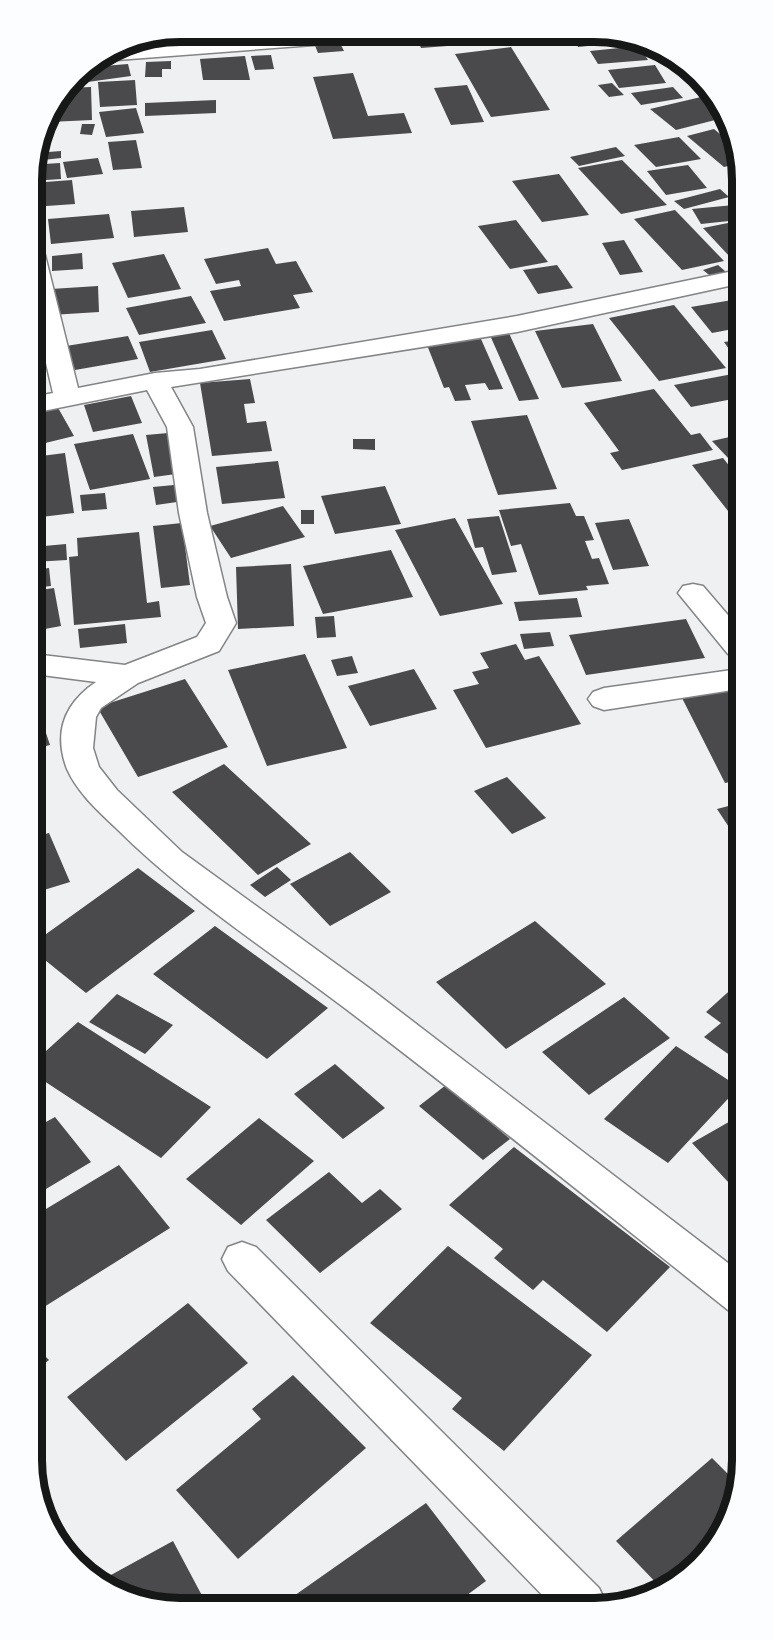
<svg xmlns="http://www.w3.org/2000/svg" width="774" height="1640" font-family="'Times New Roman',serif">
	<rect width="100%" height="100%" fill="#eff0f1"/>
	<path fill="#4a494b" d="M415,33H469L474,44L421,48Z
		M571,34H623L637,41L578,47Z
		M339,41L344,51L318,53L314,43Z
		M639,46L648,60L598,64L590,51Z
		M511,47L550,110L491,117L455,54Z
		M271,55L274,69L255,70L251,56Z
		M245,56L250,80H203L200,59Z
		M171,61V69H162V77H145L146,62Z
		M91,63L92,67L128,64L131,76L73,84L82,69Z
		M655,65L666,83L619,88L608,70Z
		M353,73L368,116L404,113L412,133L333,139L313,77Z
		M135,80L137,105L100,107L98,82Z
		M612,83L624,95L609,97L598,85Z
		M467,85L484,122L451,125L434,88Z
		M91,87L92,120L49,122V112L67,88Z
		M673,87L683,98L641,105L631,93Z
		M701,97L717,109L723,118L676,130L650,109Z
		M216,100V113L145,116V103Z
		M136,108L144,133L106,137L99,112Z
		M82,124H95L92,135L80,134Z
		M714,129L737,148V164L724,167L687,136Z
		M679,137L701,159L656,167L634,145Z
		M136,140L142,168L113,170L108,142Z
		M616,147L625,156L579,166L570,157Z
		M61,151V158L43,160L44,164L60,163L61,179L32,181L36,153Z
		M98,158L103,174L67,178L63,162Z
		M622,160L667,205L621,214L578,168Z
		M688,165L707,188L666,195L647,171Z
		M559,174L589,215L542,222L512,181Z
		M72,180L75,204L32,207V183Z
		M720,189L729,197L684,209L674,201Z
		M734,205L738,210V220L701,224L692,209Z
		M184,207L188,232L134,237L131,211Z
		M675,210L724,261L682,270L634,219Z
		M109,214L114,238L51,244L48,219Z
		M516,220L548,262L510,269L478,226Z
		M738,221V256L730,257L703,228Z
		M624,240L643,272L620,275L602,243Z
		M268,248L276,264L296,261L313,292L293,295L300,308L224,321L210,291L241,286L239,280L216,284L204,259Z
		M82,253L83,269L52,271V256Z
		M164,254L181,289L128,298L112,263Z
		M557,265L573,288L538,294L523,270Z
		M718,265L733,278L718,282L703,270Z
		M98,286L99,312L51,315V289Z
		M191,296L206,323L139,335L126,308Z
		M738,299V328L712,333L691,307Z
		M674,305L726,368L659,381L609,318Z
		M593,324L622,381L562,388L535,331Z
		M212,330L226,359L150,372L139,342Z
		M508,331L539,399L519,401L489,333Z
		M128,336L138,359L75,370L66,346Z
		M481,339L503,389L489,390L485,383L465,385L471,400L455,401L449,387L444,388L427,345Z
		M738,340V362L724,342Z
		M738,373V398L691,407L674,385Z
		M250,379L255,403L244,404L247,423L266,421L272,451L212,456L200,383Z
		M654,389L691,435L700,433L713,450L622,470L610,453L619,451L584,403Z
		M131,396L142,423L93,432L84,405Z
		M57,406L74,436L33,446V412Z
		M527,415L557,489L498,495L471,421Z
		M168,433L176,474L154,477L146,435Z
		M133,434L150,479L90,490L74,444Z
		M738,435V457L729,459L712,441Z
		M353,439H375V450L353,449Z
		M65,453L74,513L33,518V457Z
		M723,458L739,478V525L692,465Z
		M278,461L285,498L222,504L216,467Z
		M174,485L177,502L156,505L153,487Z
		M385,486L401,524L335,534L321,496Z
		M105,493L107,509L82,511L80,495Z
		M570,503L576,516H584L594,540L585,541L592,559L599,558L609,584L586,586L588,590L539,595L521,544L511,546L499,510Z
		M283,506L305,537L231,558L210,526Z
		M301,510H314V524H301Z
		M499,516L517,572L492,575L483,547L475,548L467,519Z
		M455,518L503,604L440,616L395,530Z
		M629,519L649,566L613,570L595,523Z
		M182,523L190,585L161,588L153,526Z
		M139,532L147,603L159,601L161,617L74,625L69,557L78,556L77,538Z
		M66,544L67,560L33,562V547Z
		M391,550L413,597L323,614L303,566Z
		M291,564L294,626L238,629L236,567Z
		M49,568L51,586L33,588V570Z
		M54,588L61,626L34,631L33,591Z
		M577,598L582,617L519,621L514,602Z
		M334,616L336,637L317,638L315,617Z
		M686,619L705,658L586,675L569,635Z
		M125,624L127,643L80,648L78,629Z
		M550,632L554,646L524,649L520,634Z
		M516,644L525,660L539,656L581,724L486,748L453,690L479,684L472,672L489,668L480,653Z
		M305,654L347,748L267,766L228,670Z
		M352,656L358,673L337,676L331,660Z
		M414,669L437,709L370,726L348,686Z
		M185,679L228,747L138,777L97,707Z
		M738,686L740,780L725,783L681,696Z
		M34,697L50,745L34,749Z
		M224,764L311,844L258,875L172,792Z
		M507,777L546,818L512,834L474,791Z
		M740,803V844L717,809Z
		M49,833L70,882L34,893V837Z
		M350,852L391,892L330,926L290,884Z
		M277,867L291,880L265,897L250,885Z
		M138,868L195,911L86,993L35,952V942Z
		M535,921L606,984L506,1049L436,982Z
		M215,926L328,1008L267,1059L153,974Z
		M737,984L740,986L741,1063L704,1037L721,1023L706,1012Z
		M117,994L173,1025L145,1054L89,1022Z
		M624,997L670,1038L589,1095L542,1052Z
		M78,1022L211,1107L161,1158L35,1075V1061Z
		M676,1046L739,1087L668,1163L604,1119Z
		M335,1064L385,1108L343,1139L294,1094Z
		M446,1085L510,1139L483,1160L419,1106Z
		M741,1115V1196L692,1143Z
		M55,1117L91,1162L36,1195L35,1128Z
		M259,1118L314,1161L241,1225L186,1179Z
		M514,1147L670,1267L607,1332L543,1280L533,1290L494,1258L503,1249L449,1205Z
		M119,1165L170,1228L36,1312V1215Z
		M329,1172L362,1203L380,1189L402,1209L320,1273L266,1220Z
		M448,1246L592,1355L504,1451L452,1409L462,1398L370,1323Z
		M188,1303L248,1363L126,1461L67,1397Z
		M36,1347L49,1360L36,1370Z
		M293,1375L366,1448L238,1559L176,1490L261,1419L252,1409Z
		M712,1458L737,1483L712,1551L676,1584L663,1590L616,1541Z
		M426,1503L486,1581L455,1604L281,1605Z
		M173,1541L207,1605L151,1606L100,1581Z"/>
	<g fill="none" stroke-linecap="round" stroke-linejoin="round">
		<g stroke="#838486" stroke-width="3">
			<path id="street" d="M321,32L403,33L400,37L393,39L104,61L97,59L115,48Z
				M32,244L40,246L44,251L78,388L155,373L200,369L517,316L738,270V284L517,332L171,387L193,427L207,513L227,597L236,623L219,651L138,683L101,708L96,717L93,748L99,767L117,790L182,852L372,990L741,1273L742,1315L728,1310C601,1209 475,1107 346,1009C268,950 185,897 116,828C98,811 77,792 67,769C53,732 65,703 96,682L34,674V654L125,665L197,637L206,623L197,597L179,513L167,427L147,390L33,413V397L53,393L32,303Z
				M693,584L703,586L739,628V657L728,654L678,593L683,586Z
				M739,669V689L604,710L593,706L588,699L593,692L604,688Z
				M242,1242L256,1247L599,1588L606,1603L551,1604L228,1271L222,1259L228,1247Z"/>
		</g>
		<use href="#street" fill="#fff" fill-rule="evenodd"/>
	</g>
	<path d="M0 0H774V1640H0ZM180 42H594A138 138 0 0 1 732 180V1460A138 138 0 0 1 594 1598H180A138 138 0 0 1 42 1460V180A138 138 0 0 1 180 42Z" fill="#fcfdff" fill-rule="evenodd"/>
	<path fill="none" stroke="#161717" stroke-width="8" d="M180 42H594A138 138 0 0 1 732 180V1460A138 138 0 0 1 594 1598H180A138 138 0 0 1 42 1460V180A138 138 0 0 1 180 42Z"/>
</svg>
